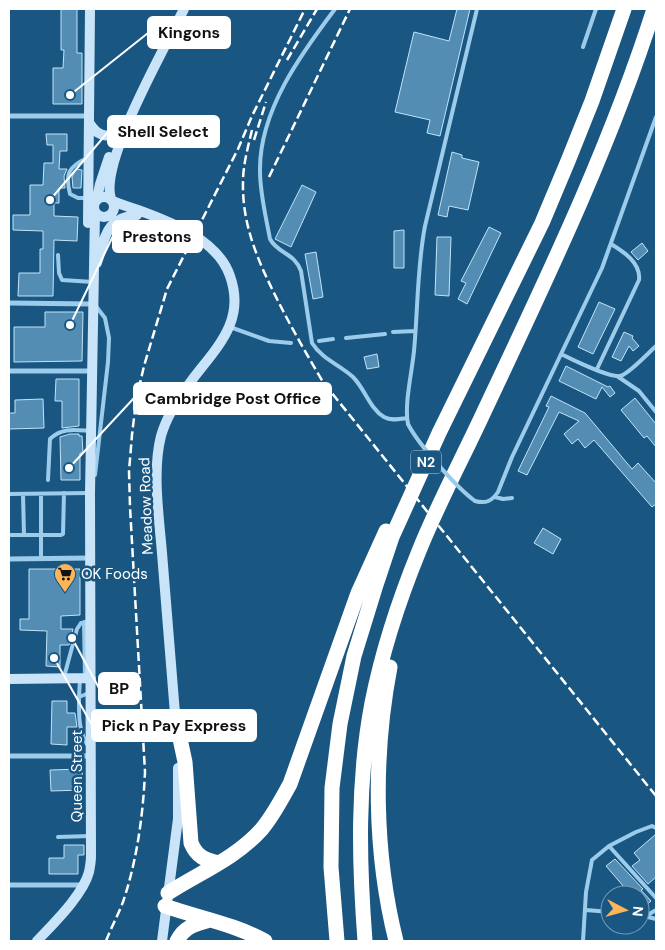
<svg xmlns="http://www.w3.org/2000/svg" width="665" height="950" font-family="'DM Sans',sans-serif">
	<rect width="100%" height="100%" fill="#195782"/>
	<path fill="#538db3" stroke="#c2e3f8" d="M61,9H77V53H82V104H53V68H63L64,50H61Z
		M457,9H470L440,136L427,133L430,120L395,112L414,32L449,41Z
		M46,134H67V151H60L59,169H67L64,176L65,188H59V203H54V216L78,217L77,241L54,240L53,296H18L19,273H40V249H43V231L13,230V215H30V185H43L44,163H53V145H47Z
		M452,152L462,155V158L479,162L468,210L449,206L447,217L438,215Z
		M76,169L82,170L81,188H73L72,177Z
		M302,185L316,192L291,247L275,239Z
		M489,227L501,233L467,304L458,299L466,283L461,281Z
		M404,230V268H394V231Z
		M437,237H451L449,296L435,295Z
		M642,243L648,251L638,260L631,252Z
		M316,252L323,297L313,299L305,254Z
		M599,302L615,309L593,354L578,347Z
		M45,312H83L82,361L14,362V327H45Z
		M624,332L633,336L632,338L639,346L633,351L629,346L621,361L612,357Z
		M377,354L379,367L367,369L364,357Z
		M566,366L608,387L610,386L615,393L610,397L602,387L596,399L559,381Z
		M56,379H79V426L62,428V401H55Z
		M551,396L585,413L632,469L638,463L656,483V504L652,507L594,440L585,448L578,439L572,444L564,434L579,421L559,412L527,475L518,471L549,407L546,406Z
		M635,398L656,424V447L647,436L644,438L621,410Z
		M43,399L44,428L9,429V413H15V400Z
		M70,434H79V436H82L83,453H80V480H61L60,437Z
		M543,528L561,539L553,554L534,543Z
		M29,569H80V615L61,616V629H73L69,645H60V667L46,666L47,631L20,630V619H29Z
		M52,701H67V713H75L77,727H67V745L51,744Z
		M82,769L83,790L51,791L50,770Z
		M656,834V877L648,884L632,866L640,860L634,853Z
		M64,845H84V855H78V874H49V858H64Z
		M615,859L643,889L641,890L651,901L640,911V895H631L606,866Z"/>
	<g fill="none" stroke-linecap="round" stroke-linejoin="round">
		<path stroke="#9dcceb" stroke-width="4" d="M335,9C301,54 259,111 260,171C260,194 266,217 270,239C278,254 294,252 301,271L312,343C322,359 340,365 353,377C365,389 370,409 384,417C391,421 399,419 407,418
			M583,47L596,9
			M87,158C68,167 65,174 70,194L78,198H88
			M58,255L59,273L62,280L93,282
			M95,305L105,318L109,338L108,362L95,475
			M230,327L269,341L291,343
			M393,332L415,331
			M346,338L385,334
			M319,341L333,339
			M561,354C571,359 610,378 620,376C629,374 648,353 656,346
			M597,369L639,280C641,263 624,252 611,244
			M617,376L639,391L656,412
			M408,424C404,405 412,372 414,351C418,309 417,267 425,226L477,9
			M48,480L50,439C62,427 76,430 91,431
			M9,494L89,493
			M23,494L24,535
			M41,494V559
			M495,497L503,499L512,498
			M475,501C486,504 492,501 498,492L512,457L602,268L656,117
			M9,535H61L63,534L64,493
			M84,622L85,677
			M64,677L77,629L81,623L89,621
			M79,697L80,679
			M88,746C78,730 79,715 79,697L89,693
			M58,837L90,836
			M609,846L656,898
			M586,910L610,912
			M640,915L656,919
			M646,916L656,910
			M583,941L586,892L592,860L609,846L636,832L652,826L656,828"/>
		<path stroke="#9dcceb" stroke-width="5" d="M9,116H89
			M9,303L92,304
			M9,371H91
			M9,559L90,558
			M9,756H91
			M9,885H83"/>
		<path stroke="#c9e4f8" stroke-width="10" d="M90,124C97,135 104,137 117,135
			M94 207a10 10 0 1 1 20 0a10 10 0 1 1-20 0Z
			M97,199L100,184L109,157
			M111,199C99,162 166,46 184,9
			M113,201C121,205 130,207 138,210C171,222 218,240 230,276C246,321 217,347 192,380C179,397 167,415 161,436C152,471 159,517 162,553C167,611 171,669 176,726
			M88,223L90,9
			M97,263C106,236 105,218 137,215
			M9,679L91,678
			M37,941C53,924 83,895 89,872C90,867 91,861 91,856L90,493L95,212
			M162,941L178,819V768"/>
		<path stroke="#fff" stroke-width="15" d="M390,667C373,756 374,853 396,941
			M176,720L185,762L191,843C197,857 205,860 219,863
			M168,893C199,873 236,858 261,830C273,816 281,800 290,784L358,593L386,531
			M165,906C199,918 234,924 265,941
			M177,941C184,927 195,924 210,920
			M337,941L331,867L332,788L340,724L354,656L375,588L392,537L439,433L542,223L568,161L592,101L624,9
			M365,941C359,862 357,782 372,703C382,652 399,600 419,551C437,506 461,461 482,416C545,282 609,150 654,9"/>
		<path stroke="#fff" stroke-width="2.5" stroke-dasharray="9 4" stroke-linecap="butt" d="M287,60L317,9
			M252,130C248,147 243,165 243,182C242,225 258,261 277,299C291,327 307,355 323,382L656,796
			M254,140L266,102
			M269,177L350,9
			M106,941C111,928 118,915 123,902C137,860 143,816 145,772L130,507L129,471L132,435L136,401L144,366L167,289L238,149L252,116L305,9"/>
		<path stroke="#9dcceb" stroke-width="4" d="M408,424C418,444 457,488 475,501"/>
	</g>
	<defs>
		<g id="supermarket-pin" transform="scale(1.125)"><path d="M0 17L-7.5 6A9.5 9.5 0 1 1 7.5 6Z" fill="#feb558" stroke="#195782"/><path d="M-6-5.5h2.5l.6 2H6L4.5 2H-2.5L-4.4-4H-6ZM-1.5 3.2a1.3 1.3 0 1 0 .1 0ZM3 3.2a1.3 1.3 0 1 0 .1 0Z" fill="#111"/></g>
	</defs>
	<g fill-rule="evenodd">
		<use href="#supermarket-pin" x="65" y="574"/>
	</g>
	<g text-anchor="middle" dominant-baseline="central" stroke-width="5" stroke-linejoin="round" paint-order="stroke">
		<rect fill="#195782" stroke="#bacdda" stroke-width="1" x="411" y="450.5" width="30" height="23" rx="4"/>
		<g font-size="14" font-weight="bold" fill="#fff">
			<text x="426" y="462">N2</text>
		</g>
		<g font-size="15" fill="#fff" stroke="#195782">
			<text transform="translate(146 506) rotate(-92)">Meadow Road</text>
			<text transform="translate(77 776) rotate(-90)">Queen Street</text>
		</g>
		<g font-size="15" fill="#fff" stroke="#195782" text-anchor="start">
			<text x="81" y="574">OK Foods</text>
		</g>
	</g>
	<path fill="none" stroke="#fff" stroke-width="2" d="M70 95L148 33M50 200L108 132M70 325L113 236M69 468L134 398M72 638L99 688M54 658L92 725"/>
	<g fill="#fff" stroke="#195782" stroke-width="2">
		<circle cx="70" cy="95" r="5"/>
		<circle cx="50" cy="200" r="5"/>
		<circle cx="70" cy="325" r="5"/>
		<circle cx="69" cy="468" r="5"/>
		<circle cx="72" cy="638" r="5"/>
		<circle cx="54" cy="658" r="5"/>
	</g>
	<g fill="#fff" stroke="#fff" stroke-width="2">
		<rect x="148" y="17" width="82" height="31" rx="5"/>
		<rect x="108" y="116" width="111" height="31" rx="5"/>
		<rect x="113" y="221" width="89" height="31" rx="5"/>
		<rect x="134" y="383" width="197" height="31" rx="5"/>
		<rect x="99" y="673" width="40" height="31" rx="5"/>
		<rect x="92" y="710" width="164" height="31" rx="5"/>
	</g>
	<g font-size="16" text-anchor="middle" font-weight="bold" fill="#111">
		<text x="189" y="38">Kingons</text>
		<text x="163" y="137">Shell Select</text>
		<text x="157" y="242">Prestons</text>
		<text x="233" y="404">Cambridge Post Office</text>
		<text x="119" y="694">BP</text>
		<text x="174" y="731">Pick n Pay Express</text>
	</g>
	<rect width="665" height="950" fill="none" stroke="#ffffff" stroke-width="20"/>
	<g transform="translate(625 910) rotate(96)"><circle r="24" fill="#195782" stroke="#759ab4"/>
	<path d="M0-4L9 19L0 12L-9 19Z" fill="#feb558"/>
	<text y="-8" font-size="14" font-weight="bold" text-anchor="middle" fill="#ffffff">N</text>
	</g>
</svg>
